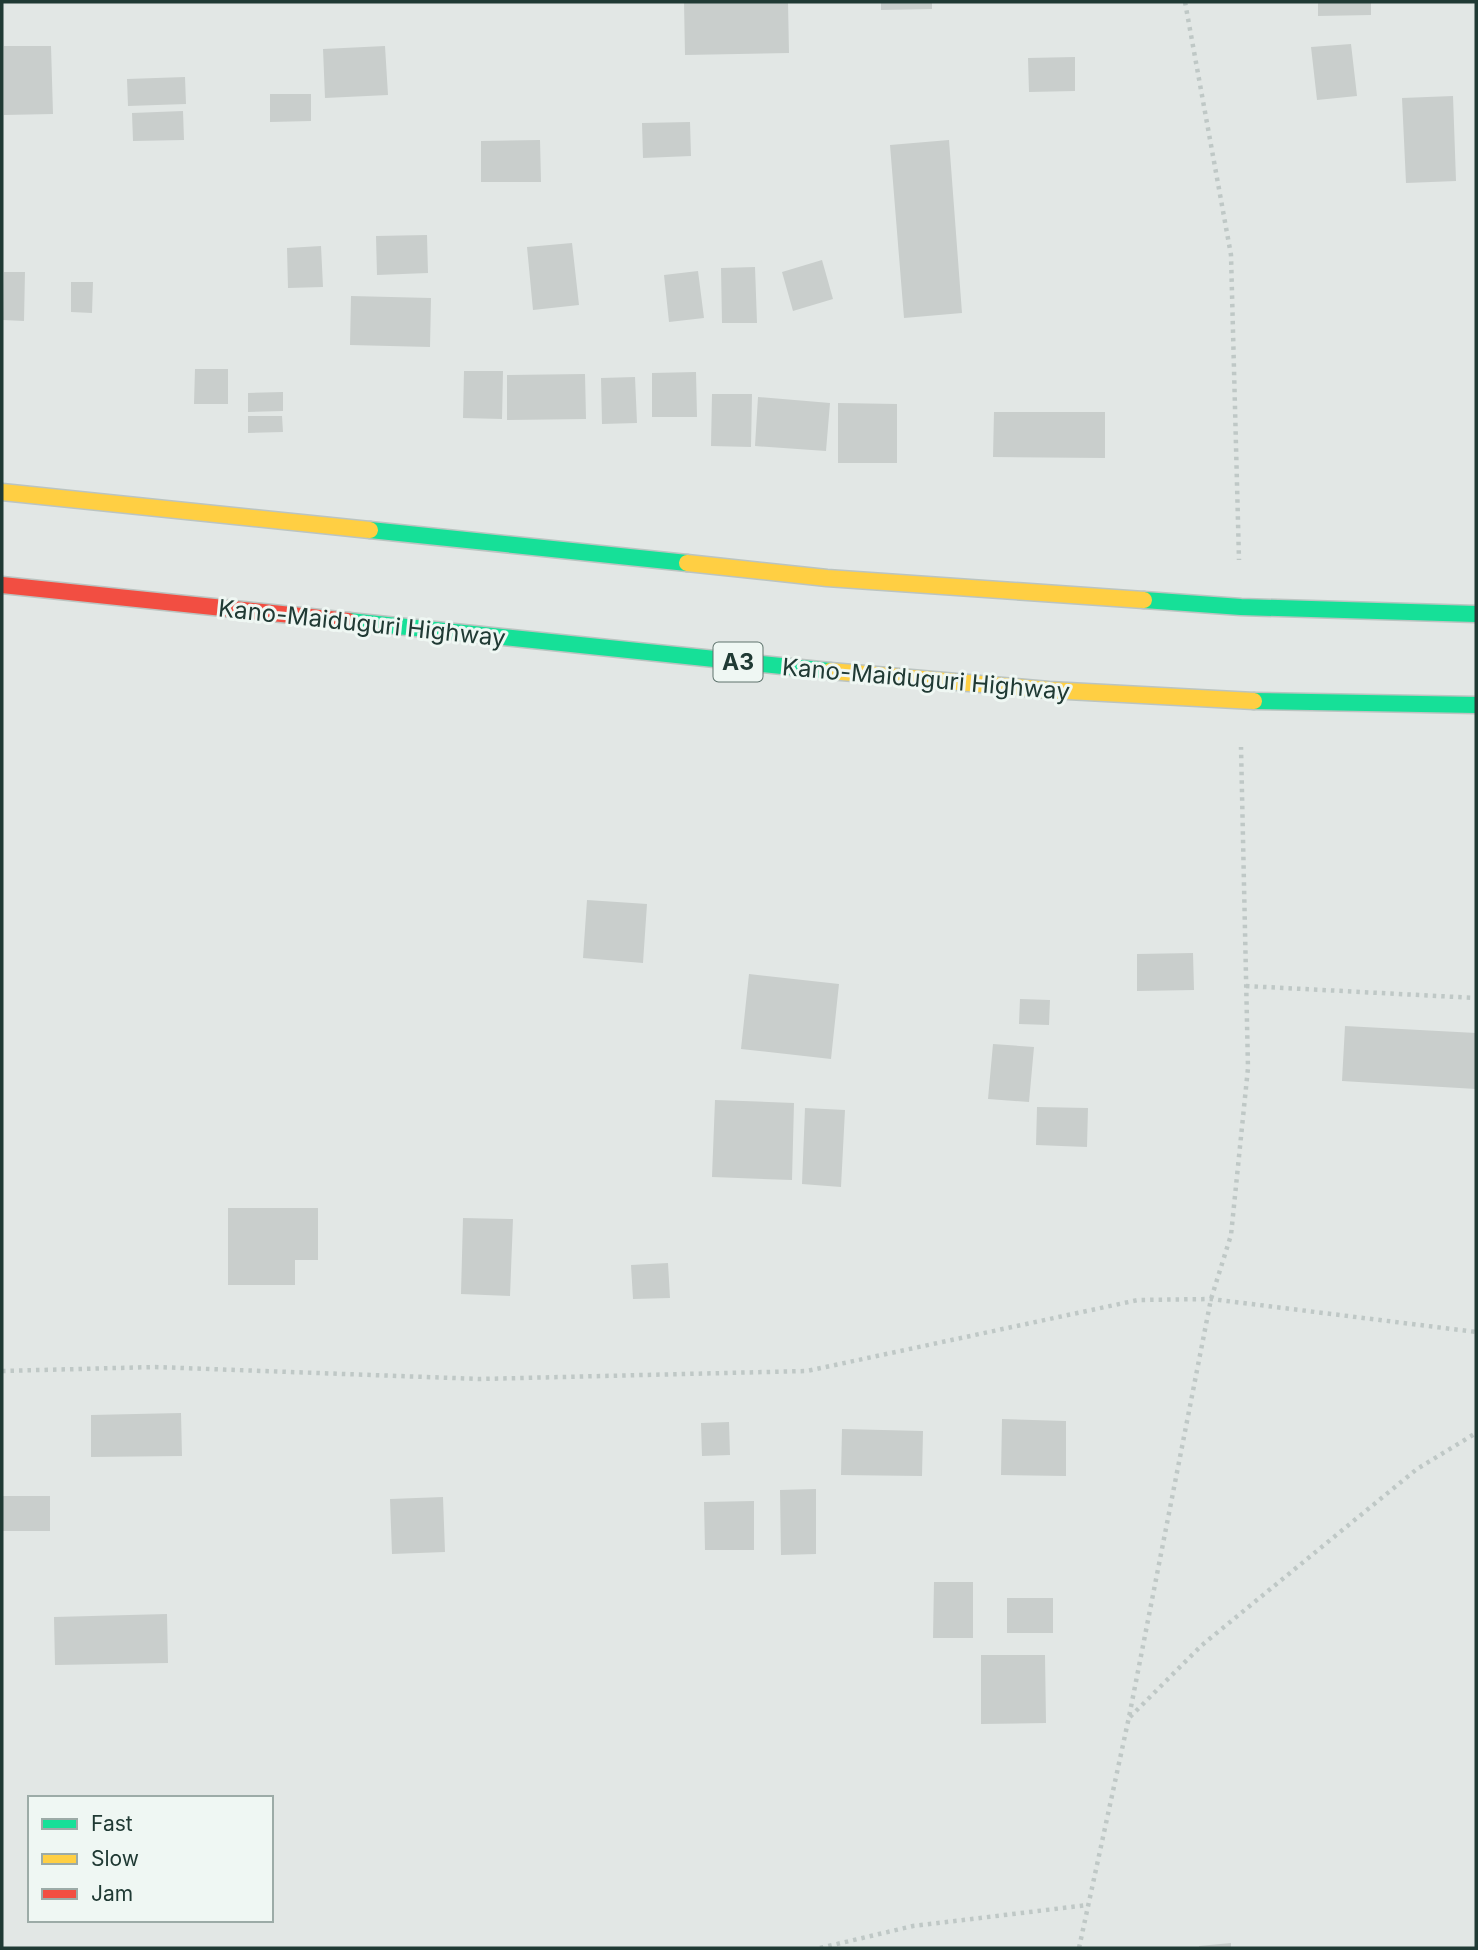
<svg xmlns="http://www.w3.org/2000/svg" width="1478" height="1950" font-family="Inter,sans-serif">
	<rect width="100%" height="100%" fill="#e2e7e5"/>
	<path fill="#c9cecc" d="M684,2H788L789,53L685,55Z
		M881,2H932V9L881,10Z
		M1318,2H1371V15L1318,16Z
		M1351,44L1357,96L1317,100L1311,47Z
		M4,46H51L53,114L4,115Z
		M385,46L388,95L325,98L323,49Z
		M1075,57V91L1029,92L1028,58Z
		M185,77L186,104L128,106L127,79Z
		M270,94H311V121L270,122Z
		M1453,96L1456,181L1406,183L1402,98Z
		M183,111L184,140L133,141L132,113Z
		M690,122L691,156L643,158L642,123Z
		M540,140L541,182H481V141Z
		M949,140L962,313L904,318L890,145Z
		M427,235L428,273L377,275L376,236Z
		M572,243L579,305L533,310L527,247Z
		M321,246L323,287L288,288L287,248Z
		M822,260L833,299L793,311L782,272Z
		M755,267L757,323H722L721,268Z
		M698,271L704,318L669,322L664,275Z
		M4,272H25L24,321L3,320Z
		M71,282H93L92,313L71,312Z
		M351,296L431,298L430,347L350,345Z
		M195,369H228V404H194Z
		M464,371H503L502,419L463,418Z
		M696,372L697,417H652V373Z
		M585,374L586,419L507,420V375Z
		M635,377L637,423L602,424L601,378Z
		M283,392V411L248,412V393Z
		M712,394H752L751,447L711,446Z
		M758,397L830,403L826,451L755,446Z
		M838,403L897,404V463H838Z
		M994,412H1105V458L993,457Z
		M248,416H282L283,432L248,433Z
		M587,900L647,904L643,963L583,958Z
		M1193,953L1194,990L1137,991V954Z
		M749,974L839,984L831,1059L741,1049Z
		M1020,999L1050,1000L1049,1025L1019,1024Z
		M1345,1026L1476,1033V1089L1342,1081Z
		M993,1044L1034,1047L1029,1102L988,1099Z
		M715,1100L794,1103L792,1180L712,1177Z
		M1037,1107L1088,1108L1087,1147L1036,1145Z
		M805,1108L845,1110L841,1187L802,1184Z
		M228,1208H318V1260H295V1285H228Z
		M463,1218L513,1219L510,1296L461,1294Z
		M668,1263L670,1298L633,1299L631,1265Z
		M181,1413L182,1456L91,1457V1415Z
		M1002,1419L1066,1421V1476L1001,1475Z
		M729,1422L730,1455L702,1456L701,1423Z
		M842,1429L923,1431L922,1476L841,1475Z
		M816,1489V1554L781,1555L780,1490Z
		M2,1496H50V1531H2Z
		M443,1497L445,1552L392,1554L390,1499Z
		M754,1501V1550H705L704,1502Z
		M934,1582H973V1638H933Z
		M1007,1598H1053V1633H1007Z
		M167,1614L168,1663L55,1665L54,1617Z
		M981,1655H1045L1046,1723L981,1724Z
		M1231,1943V1948H1199V1946Z"/>
	<g fill="none" stroke-linecap="round" stroke-linejoin="round">
		<g stroke="#bbc4c1" stroke-width="19">
			<path id="fast" d="M370,530L687,563
				M1144,600L1241,607L1476,614
				M349,621L830,671
				M1254,701L1476,705"/>
		</g>
		<g stroke="#bbc4c1" stroke-width="19">
			<path id="slow" d="M2,492L370,530
				M687,563L827,578L1144,600
				M830,671L1049,690L1254,701"/>
		</g>
		<g stroke="#bbc4c1" stroke-width="19">
			<path id="jam" d="M2,585L349,621"/>
		</g>
		<path stroke="#bfc8c6" stroke-width="4.5" stroke-dasharray="3.5 5" stroke-linecap="butt" d="M1185,2L1231,255L1239,560
			M1246,986L1476,998
			M2,1371L155,1367L481,1379L807,1371L1138,1300L1211,1299L1476,1332
			M1130,1717L1202,1645L1417,1469L1476,1433
			M820,1948L913,1926L1088,1905
			M1079,1948L1129,1717L1211,1299L1231,1235L1248,1068L1241,747"/>
		<use href="#fast" stroke="#16e098" stroke-width="16"/>
		<use href="#slow" stroke="#ffcf43" stroke-width="16"/>
		<use href="#jam" stroke="#f24e42" stroke-width="16"/>
	</g>
	<g text-anchor="middle" dominant-baseline="central" stroke-width="6" stroke-linejoin="round" paint-order="stroke">
		<rect fill="#eff7f3" stroke="#5e736d" stroke-width="2" x="713.5" y="642.5" width="49" height="39" rx="5"/>
		<g font-size="23" font-weight="bold" fill="#203a34">
			<text x="738" y="662">A3</text>
		</g>
		<g font-size="24" fill="#203a34" stroke="#eff7f3">
			<text transform="translate(362 623) rotate(6)">Kano-Maiduguri Highway</text>
			<text transform="translate(926 679) rotate(5)">Kano-Maiduguri Highway</text>
		</g>
	</g>
	<rect width="1478" height="1950" fill="none" stroke="#203a34" stroke-width="7"/>
	<rect x="28" y="1796" width="245" height="126" fill="#eff7f3" stroke="#9caba7" stroke-width="2"/>
	<rect x="42" y="1819" width="35" height="10" fill="#16e098" stroke="#9caba7" stroke-width="2"/>
	<text x="91" y="1831" font-size="21" fill="#203a34">Fast</text>
	<rect x="42" y="1854" width="35" height="10" fill="#ffcf43" stroke="#9caba7" stroke-width="2"/>
	<text x="91" y="1866" font-size="21" fill="#203a34">Slow</text>
	<rect x="42" y="1889" width="35" height="10" fill="#f24e42" stroke="#9caba7" stroke-width="2"/>
	<text x="91" y="1901" font-size="21" fill="#203a34">Jam</text>
</svg>
